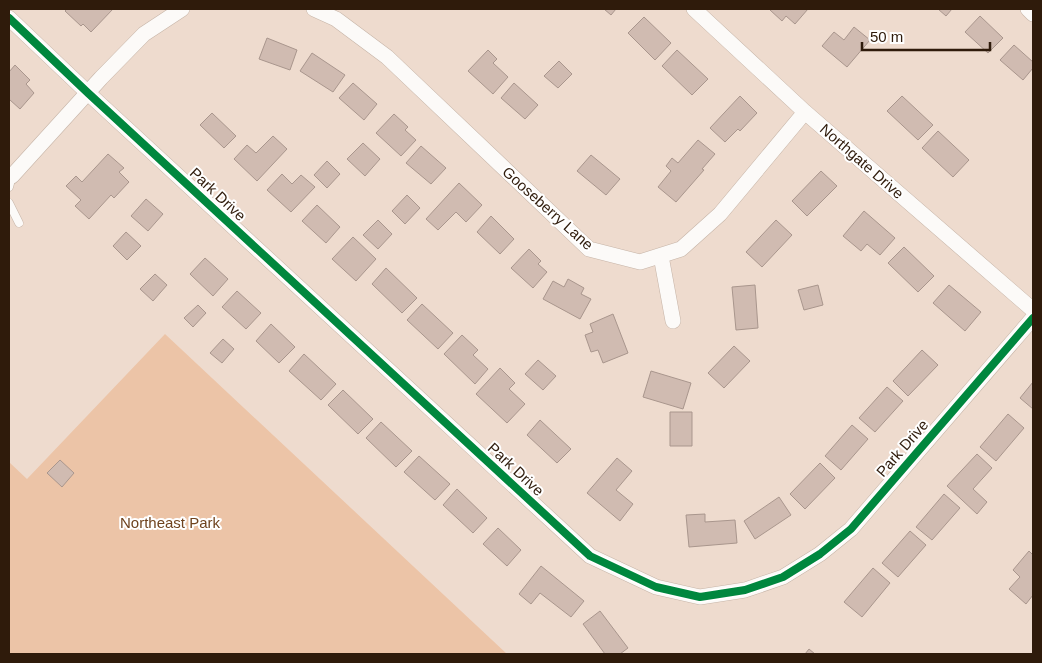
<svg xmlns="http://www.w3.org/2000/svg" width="1042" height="663" font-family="Arial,sans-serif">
	<rect width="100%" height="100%" fill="#eedbce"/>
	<path fill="#ecc4a7" d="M165,334L507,654H9V462L27,479Z"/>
	<path fill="#d0bbb1" stroke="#a9968d" d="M67,9H113L91,32L83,24L81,26L65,11Z
		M604,9H616L611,15Z
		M771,9H808L795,24L786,16L782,21L770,10Z
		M938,9H952L946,16Z
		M980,16L1003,38L988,53L965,32Z
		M644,17L671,43L655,60L628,33Z
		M854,27L870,40L847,67L822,46L834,32L844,40Z
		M267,38L297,50L290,70L259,59Z
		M1014,45L1033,62V68L1023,80L1000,60Z
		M488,50L497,59L493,63L508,77L493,94L468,71Z
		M677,50L708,79L692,95L662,66Z
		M312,53L345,75L333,92L300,71Z
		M559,61L572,74L558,88L544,76Z
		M15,65L30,80L26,84L34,93L20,109L10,100L9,101V72Z
		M353,83L377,104L364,120L339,98Z
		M514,83L538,105L525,119L501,98Z
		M740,96L757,113L740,131L738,129L725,142L710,128Z
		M902,96L933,125L918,140L887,111Z
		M212,113L236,136L224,148L200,125Z
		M394,114L408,127L405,130L416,140L401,156L376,133Z
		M938,131L969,160L953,177L922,148Z
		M273,136L287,149L257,181L234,159L247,145L256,153Z
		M698,140L715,154L702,169L704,170L676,202L658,187L671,171L666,166L672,158L678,163Z
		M363,143L380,159L365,176L347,159Z
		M421,146L446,168L431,184L406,163Z
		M108,154L124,168L119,172L129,182L114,198L111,195L89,219L75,206L81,200L66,186L76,176L82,182Z
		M591,155L620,179L606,195L577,171Z
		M327,161L340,174L327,188L314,175Z
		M821,171L837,186L807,216L792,201Z
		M282,174L292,184L301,175L315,187L291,212L267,190Z
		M459,183L482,205L466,222L456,212L438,230L426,219Z
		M407,195L420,208L405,224L392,211Z
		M146,199L163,214L148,231L131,216Z
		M317,205L340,227L326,243L302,221Z
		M864,211L895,238L880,255L867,244L861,251L843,236Z
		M491,216L514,239L500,254L477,232Z
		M378,220L392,234L378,249L363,235Z
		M776,220L792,235L762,267L746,252Z
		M126,232L141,246L127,260L113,246Z
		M353,237L376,259L356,281L332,259Z
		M904,247L934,276L918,292L888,263Z
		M529,249L541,261L538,264L547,272L533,288L511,268Z
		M205,258L228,279L213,296L190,274Z
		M386,268L417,298L402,313L372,284Z
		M155,274L167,285L153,301L140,289Z
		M568,279L584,288L581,294L591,299L580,319L543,299L553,281L564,287Z
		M755,285L758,328L736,330L732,287Z
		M818,285L823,305L804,310L798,290Z
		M949,285L981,312L965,331L933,303Z
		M237,291L261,313L246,329L222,307Z
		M422,304L453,333L438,349L407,320Z
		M198,305L206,313L193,327L184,318Z
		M613,314L628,353L603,363L598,350L591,352L585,335L593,332L590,324Z
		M271,324L295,347L279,363L256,341Z
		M462,335L478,350L473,355L488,369L475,384L444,354Z
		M223,339L234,349L222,363L210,353Z
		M734,346L750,361L724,388L708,373Z
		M922,350L938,365L908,396L893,381Z
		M304,354L336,384L321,400L289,371Z
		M538,360L556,376L543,390L525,374Z
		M500,368L515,383L509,389L525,404L507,423L476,394Z
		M651,371L691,383L683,409L643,397Z
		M1033,382V409L1020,398Z
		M887,387L903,401L875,432L859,418Z
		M343,390L373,419L358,434L328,405Z
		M670,412H692V446H670Z
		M1008,414L1024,428L996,461L980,447Z
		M540,420L571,449L557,463L527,435Z
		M381,422L412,451L396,467L366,438Z
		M852,425L868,439L841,470L825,456Z
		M977,454L992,468L973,489L987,502L977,514L947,486Z
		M419,456L450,484L435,500L404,472Z
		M617,458L632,471L616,490L633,504L620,521L587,493Z
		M60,460L74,473L62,487L47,473Z
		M820,463L835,478L805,509L790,494Z
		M457,489L487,518L473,533L443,505Z
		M944,494L960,508L932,540L916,527Z
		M779,497L791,515L755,539L744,521Z
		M705,514V522L735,520L737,543L689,547L686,515Z
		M498,528L521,550L507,566L483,544Z
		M910,531L926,545L898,577L882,563Z
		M1029,551L1033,555V595L1026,604L1009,589L1020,577L1013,570Z
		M541,566L584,601L571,617L540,593L531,604L519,594Z
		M873,568L890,583L862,617L844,602Z
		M600,611L628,648L620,654H605L583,624Z
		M809,649L815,654H805Z"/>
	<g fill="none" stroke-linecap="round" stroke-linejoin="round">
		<g stroke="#c6b4a7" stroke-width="9">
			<path id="service" d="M9,187L12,176
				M9,203L19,223"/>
		</g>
		<g stroke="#c6b4a7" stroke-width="16">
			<path id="minor" d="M314,9L336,19L387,57L589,249L640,262L681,249L720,214L805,112
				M694,9L805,112L1033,310
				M1028,9L1033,14
				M9,18L88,93L590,556L656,587L700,597L745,590L783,577L820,554L851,529L1033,318
				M12,176L101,78L144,34L182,9
				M661,256L673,321"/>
		</g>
		<use href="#service" stroke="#fcfaf8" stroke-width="8"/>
		<use href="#minor" stroke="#fcfaf8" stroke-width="15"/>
		<g stroke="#fff" stroke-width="11">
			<path id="cycleway" d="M9,18L88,93L590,556L656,587L700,597L745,590L783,577L820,554L851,529L1033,318"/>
		</g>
		<use href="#cycleway" stroke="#00873e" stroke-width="8"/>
	</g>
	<g text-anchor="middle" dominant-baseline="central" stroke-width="4" stroke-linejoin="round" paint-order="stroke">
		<g font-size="15" fill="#2f1b0b" stroke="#fff">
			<text transform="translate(862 161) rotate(41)">Northgate Drive</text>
			<text transform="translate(218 194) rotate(43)">Park Drive</text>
			<text transform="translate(548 208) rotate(42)">Gooseberry Lane</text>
			<text transform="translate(902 448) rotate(-49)">Park Drive</text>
			<text transform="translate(516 469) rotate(43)">Park Drive</text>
		</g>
		<g font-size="15" fill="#6f431e" stroke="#fff">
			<text x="170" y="522">Northeast Park</text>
		</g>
	</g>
	<rect width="1042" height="663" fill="none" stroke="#2f1b0b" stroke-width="20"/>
	<path d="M862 42v8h128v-8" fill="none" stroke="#2f1b0b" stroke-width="2.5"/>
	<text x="870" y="42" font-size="15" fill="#2f1b0b" stroke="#ffffff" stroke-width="4" paint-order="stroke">50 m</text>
</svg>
